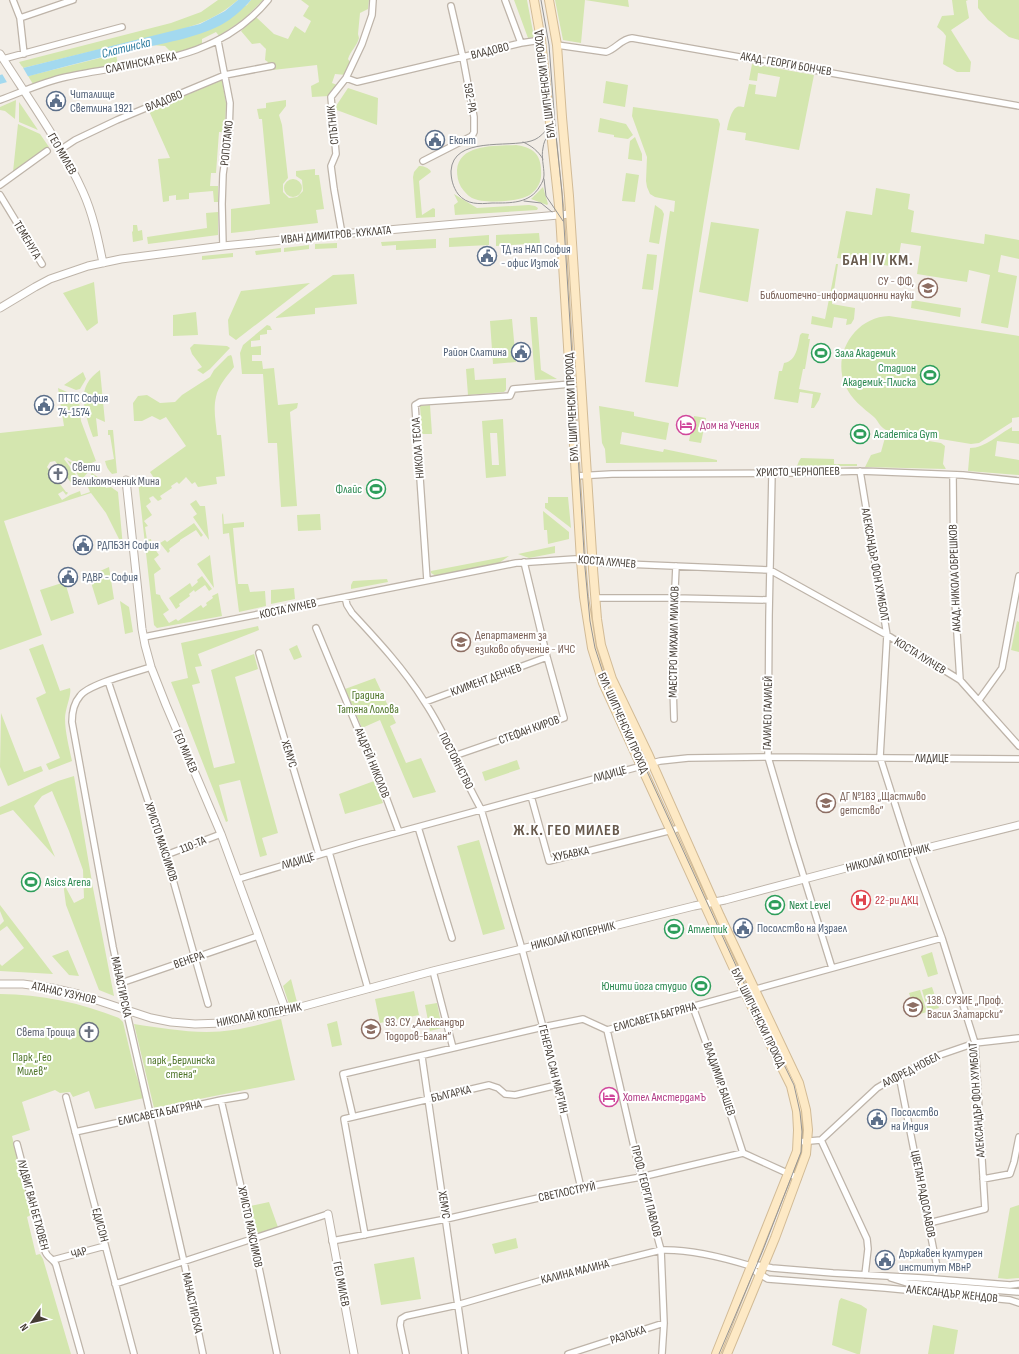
<svg xmlns="http://www.w3.org/2000/svg" width="1019" height="1354" font-family="'Sofia Sans Condensed',sans-serif">
	<rect width="100%" height="100%" fill="#f2ede6"/>
	<path fill="#d4e6af" fill-rule="evenodd" d="M218,0H238C220,15 206,22 183,29L23,68L19,62L171,23L201,12Z
		M251,0H263L244,19L219,36L216,32L202,39V45L178,53L171,52L165,46L152,45L182,38L247,5Z
		M301,0H369L368,9L360,13L358,34L359,38C357,46 351,50 348,59L351,64L346,75L335,74L332,83L337,85L329,96L312,97L311,86L319,82L317,65L264,71L268,62L265,60L266,49L260,43L252,44L241,31L256,17L274,34L288,39L295,26L305,33L311,21L303,16L309,6Z
		M514,0H527L534,37L528,38Z
		M555,0H628L629,7L585,0L581,43L563,40Z
		M952,0H968L966,1L969,18L951,30L971,62L970,72H957L943,64L946,36L943,32L937,27L942,16L954,15Z
		M978,0H1019V40L1009,37L988,20L978,8Z
		M116,54L118,65L54,77L33,84L28,76Z
		M752,64L814,75L799,150L745,140L746,133L727,130C728,124 731,110 737,107C739,106 742,107 744,107L749,84L756,85L755,94L776,97L780,77L758,73L757,81L749,80Z
		M222,80L226,103L225,132H219L216,173H211L210,186H218V202H214L213,191L189,193V199L176,200V195L169,196V201L163,202L158,159L170,158L149,111Z
		M606,81L628,85L625,107L603,103Z
		M348,88L378,98L377,125L334,109Z
		M16,100L15,119L5,111L0,110V107Z
		M286,100V106L279,115L282,125L288,178L283,184V192L289,198L297,197L303,191L302,180L296,176V171L315,169V175H319L324,209L316,210L318,223L231,233V209L270,204L262,119H259L257,109L266,108V103Z
		M19,102L38,130L19,122Z
		M633,107L718,119L720,124L704,220L678,387L645,382L670,211L674,212L675,201L655,197L650,194L647,187L646,181L647,157L632,116Z
		M600,118L626,124L633,135L628,139L614,137V135L598,132Z
		M18,124L40,134L49,147L13,172Z
		M635,137L642,154V161L628,159L630,141Z
		M516,145C532,147 541,154 541,170C542,180 539,188 531,194C521,202 484,204 472,198C468,196 464,191 461,187C458,182 457,176 457,170C459,143 498,146 516,145Z
		M419,166C424,166 426,167 430,170L431,172L419,181L422,215L433,208L435,209V217L416,218L413,177L414,172Z
		M626,173L639,175L635,202L622,201Z
		M284 188a9 9 0 1 1 18 0a9 9 0 1 1-18 0Z
		M543,187L548,204L547,205L531,199Z
		M876,188L910,194L908,209L914,211L911,232L984,244L985,234L1019,240V259L1001,255L998,272L1017,276L1008,328L981,323L990,275L969,270L967,282L917,274L921,246L901,243L897,267L837,258L846,211L872,215Z
		M454,194L477,208L529,205L535,206L538,208L537,210L455,215L454,205L458,202Z
		M655,205L662,210L664,214L659,244L649,242Z
		M218,212V235L148,244L147,237L207,228L206,213Z
		M711,222L759,229L748,302L699,292Z
		M133,225H137L138,231L142,230L143,240L133,242L132,232L133,231Z
		M539,233L540,243L496,246V235Z
		M489,235V245L449,247V238Z
		M436,239V248L396,250V245L382,246L381,242Z
		M337,243V248L315,249V244Z
		M309,245V249L284,252V248Z
		M281,248V252L256,255L255,251Z
		M233,253V257L202,260V256Z
		M647,254L657,255L653,290L642,289Z
		M836,264H838L832,304L855,308L854,319L851,324L846,325L847,319L834,317L832,328L811,324L812,316L825,319Z
		M354,274L357,304L315,308V314L275,318L333,275Z
		M94,282L98,323L87,331L63,293Z
		M310,283L236,340L229,335L228,320L241,291Z
		M912,300L961,308L960,317L911,308Z
		M196,312L198,335L173,336V315Z
		M889,316L1019,336V417L1012,418V422L979,443L971,444L886,430C879,426 879,422 874,417C863,408 851,399 845,385C832,354 855,317 889,316Z
		M530,317H537L541,370L557,379L535,380Z
		M512,319L516,362L493,364L490,321Z
		M267,325L270,326L272,330H267V334L260,335V340L251,341V347L261,346V355H252V361H262L263,369L274,368L278,405L298,403L297,408L290,412L297,506L281,507L277,443H268L263,374H242L240,353L243,345Z
		M802,333L809,334L808,339H810L805,369H803L799,389L821,393L819,400L814,408H811L813,394L800,392L798,403L774,399L779,371H782L784,363C797,361 798,345 800,335Z
		M194,344L227,346L230,348L210,369L203,374L197,370L202,367L192,354L190,348Z
		M231,355L232,357L234,367C227,376 218,386 216,397C213,409 216,423 217,435H221L225,476L216,477L217,484L198,487L195,482L192,484L186,477L179,484L177,482L171,486L172,488L160,496L162,499L158,501L153,496L149,498L151,502L146,506L152,515L144,521L148,526L145,527L147,540L151,539L152,545L159,555L154,559L161,569L154,574L156,594L160,595L161,598L169,610L163,614L169,623L176,619L178,621L201,605L203,608L207,605L206,603L213,598L212,596L218,593L222,616L157,628L154,625L138,481L142,478L146,483L154,478L150,472L186,446L166,417L160,420L152,416L142,421H134L133,403L138,396L147,395L160,403L175,402L182,395L210,377L214,370L228,356Z
		M474,368L475,380L506,378V390L504,392L468,395L466,369Z
		M100,370L105,422L96,418L98,436L93,437C88,423 79,398 87,384C90,378 95,374 100,370Z
		M83,372L86,379L80,389L76,390L64,385Z
		M58,388L76,396L79,399L81,421L96,461L89,464L90,469H86L66,457L64,459L79,479L72,484L55,461L50,462L47,467L66,492H67L68,493L66,495L63,491L58,494L62,500L70,495L80,491L81,495L90,492L88,487H86L85,482L89,481L88,478L92,477L91,474L92,473L102,480L106,488L111,487L118,492L123,547L106,513L91,493L4,521L42,635L0,650V433L64,426Z
		M430,405L432,434H422L420,406Z
		M599,406L634,412V416L669,423L666,440L622,432L620,444L663,452L664,449L717,460V462L606,463L605,449L602,443Z
		M694,416L706,418L701,443L689,441Z
		M503,419L506,476L486,478L482,421ZM490,433H497L499,465H492Z
		M1012,427V431H1019V444L997,441L995,456L1019,460V475L968,471L970,448C985,448 999,434 1012,427Z
		M108,430H113L117,473L112,474C108,470 106,466 105,461L114,459L110,435H108Z
		M886,434L941,443L945,446L943,464L946,469L865,467L871,455L881,452Z
		M801,458L834,459V464H857V466H797L799,461Z
		M67,460L89,471L83,478L82,477L80,478Z
		M548,497H568L571,528L545,508V503H548Z
		M196,500L200,506H205L209,540L193,517L197,514L190,504Z
		M543,511L569,532V539L548,544L547,530H544Z
		M223,513L224,524L244,522V527L233,528L238,584H248L250,592L265,591L266,606L239,612L229,533L223,534L222,515Z
		M320,514L321,530L298,531L297,515Z
		M194,523L203,535L201,537L196,530L180,540V541L169,549L170,551L168,553L160,543L165,540L167,542Z
		M555,546V553L529,558L518,554Z
		M210,555L214,588L197,564Z
		M509,556L499,563L436,576L431,573V571Z
		M109,567L114,599L98,605L89,576Z
		M202,576L212,589L209,591L205,585L195,592L194,590L189,594L190,596L179,604L180,606L176,609L169,598L190,583L192,587L198,582L197,580Z
		M387,579L388,582L351,589V585L353,581Z
		M65,582L74,613L51,621L40,590Z
		M294,588L295,599L271,604V590Z
		M120,601L129,607L133,632L125,634Z
		M1017,621L1019,622V652L1011,650Z
		M258,626L259,630L198,654L202,666L195,667L200,683L192,685L214,768L235,763L211,670L254,654L258,669L235,677L278,833L262,838L267,855L260,857L240,780L219,785L228,821L226,822L171,682L188,678L181,643Z
		M43,644L60,691L70,688C72,694 65,709 65,718C65,732 69,747 72,761L49,770L46,764L60,758L36,698L46,693L29,649Z
		M297,645L302,657L294,660L289,649Z
		M375,678L396,723L390,726L406,763L421,758L436,792L413,798L380,720L362,728L345,689Z
		M1,713L24,772L41,766L43,771L8,786L0,767Z
		M517,760L520,769L485,781L482,772Z
		M74,776L93,888L114,996L99,990L66,905L64,890V884L74,903L84,898L83,870L69,831L52,791L42,796L34,806L55,857L13,810L0,815V807L58,781Z
		M374,781L383,803L345,814L339,794Z
		M479,840L505,929L483,935L457,846Z
		M0,905L53,974L0,971V964L2,966L24,948L7,926L0,931V925L4,921L0,911Z
		M68,950L79,976L69,975L52,956Z
		M932,952L938,974L928,977L921,956Z
		M291,979L297,1002L289,1004L283,986Z
		M932,987L939,1008L928,1011L922,990Z
		M920,990L927,1012L916,1015L909,993Z
		M414,991L419,1015L380,1023L375,999Z
		M0,994C41,994 81,1003 119,1018L123,1022L134,1068L144,1098L95,1109L89,1091L73,1097L70,1092L60,1093L55,1090L22,1102L30,1130L12,1136L31,1215L27,1217L36,1255L40,1254L43,1259L71,1354H0Z
		M437,1003L442,1028L430,1031L425,1005Z
		M281,1019L295,1080L154,1108L134,1024C167,1029 200,1035 233,1030C249,1028 265,1023 281,1019Z
		M337,1021L342,1045L332,1047L327,1024Z
		M269,1202L279,1230L253,1239L246,1207Z
		M1019,1205V1278L1007,1279L998,1278L1010,1208Z
		M516,1238L518,1248L495,1254L492,1244Z
		M414,1257L421,1299L381,1305L374,1264Z
		M841,1298L861,1305L867,1309L860,1354H857L832,1345L839,1301Z
		M933,1325L958,1330L954,1354H928Z"/>
	<path fill="#a3d9ef" d="M238,0H251C242,10 232,19 221,25C197,38 159,44 133,50C88,60 44,72 0,84V75L23,68L200,24L225,11Z"/>
	<path fill="#f2ede6" d="M22,66L29,78L8,84L1,72Z"/>
	<g fill="none" stroke-linecap="round" stroke-linejoin="round">
		<g stroke="#beb4a9" stroke-width="8">
			<path id="minor" d="M13,0L20,18L24,54
				M505,0L521,43
				M20,18L73,0
				M218,41L230,103L229,132L223,174L222,204L223,246
				M557,45L606,52C616,49 621,39 632,38L1019,106
				M3,59L122,27
				M346,78L357,82L521,43L541,40
				M0,100C22,92 43,82 66,77C139,61 215,64 268,0
				M60,150L75,140L117,120L225,75L272,66
				M423,161L472,136L474,132V117L463,58L451,6
				M0,185L47,151
				M0,195L42,264
				M342,234L334,189L331,166L336,154L331,97L346,78L362,44L372,15L373,0
				M860,471L887,635L880,757L908,845L942,938L975,1043L985,1209L929,1223
				M772,473L769,616L768,757L793,842L832,968
				M953,475L954,586L960,680
				M576,476L612,474L793,473L860,471L963,475L1019,481
				M427,580L415,405L420,402L510,396L513,389L571,384
				M345,597L347,605L352,613C378,641 404,669 424,701C447,735 461,774 481,809L522,949L543,1027L581,1188
				M596,598H674L769,600
				M316,628L386,797L399,832
				M144,637L516,563L575,559L601,563L770,570L887,635L960,680L1019,746
				M259,653L319,855
				M151,667C136,672 88,684 80,696C73,704 72,713 72,722L113,947L128,1018L184,1262L203,1354
				M108,681L166,855L208,1004
				M979,700L1002,668L1019,576
				M425,702L547,657
				M674,719L672,655L676,566
				M454,756L564,718L547,657L524,562
				M531,796L549,861L680,828
				M418,827L452,938
				M329,852L368,989
				M166,855L221,834
				M238,879L359,843L660,761L688,758L768,757L1019,759
				M433,971L453,1048
				M121,983L258,936
				M693,1007L718,1076L743,1153
				M607,1030L641,1177L661,1250L664,1323L662,1354
				M422,1057L465,1354
				M899,1075L937,1267
				M66,1097L134,1354
				M221,1100L253,1239L277,1354
				M353,1117L343,1074L543,1027L583,1019L607,1030L942,938
				M75,1132L221,1100L245,1096
				M821,1140L867,1239L868,1249L865,1275
				M798,1142L821,1140L877,1088L899,1075L937,1056L975,1043L1019,1038
				M17,1144L45,1251C47,1258 54,1259 56,1265L81,1354
				M983,1179L1010,1174L1014,1162L1019,1137
				M365,1235L344,1119L489,1085L498,1088L505,1094L515,1095L557,1085
				M332,1241L446,1219L591,1186L641,1177L743,1153L798,1178
				M53,1260L105,1246
				M751,1266L756,1272L768,1279L885,1288L1010,1300L1019,1303
				M751,1266L757,1265L772,1268L833,1273L922,1278L1010,1285L1019,1284
				M891,1278L907,1283L1019,1292
				M115,1284L328,1214
				M406,1354L400,1325L401,1319L406,1316L457,1305L557,1276L661,1250C691,1249 722,1257 751,1266
				M568,1354L664,1323"/>
		</g>
		<g stroke="#beb4a9" stroke-width="9">
			<path id="tertiary" d="M0,54C28,98 62,145 83,192C93,214 98,239 103,263
				M0,308L35,287L50,279L88,266L121,259L223,246L342,234L570,214
				M126,480L142,629L145,645L151,667L166,705L221,834L286,1011
				M0,984H23L52,988L78,994L151,1018L171,1022L195,1024L222,1023L286,1011L433,971L694,906L725,900L846,868L1019,825
				M328,1214L354,1354"/>
		</g>
		<g stroke="#d2bb96" stroke-width="10">
			<path id="secondary" d="M534,0L541,40L560,215L581,560L584,597L592,648L603,683L745,993L791,1086L797,1111L798,1130L797,1151L716,1354
				M549,0L557,45L562,117L569,196L593,569L597,619L601,645L612,679L649,756L720,916L799,1083L806,1110L808,1130L806,1154L775,1238L727,1354"/>
		</g>
		<use href="#minor" stroke="#fff" stroke-width="5.5"/>
		<use href="#tertiary" stroke="#fff" stroke-width="7"/>
		<use href="#secondary" stroke="#fde9c5" stroke-width="8"/>
		<path stroke="#959595" stroke-width="1" d="M541,0L549,45L555,125L562,193L585,568L590,621L595,648L606,682L748,992L794,1085L800,1112L802,1132L801,1152L763,1250L719,1354
			M554,118C549,127 542,138 531,141C508,148 453,136 451,171C451,179 453,187 458,194C467,205 479,204 492,203C510,203 530,204 540,186C542,183 544,179 544,175C544,166 541,157 543,148C544,138 551,132 555,124
			M523,142C532,146 538,151 543,159
			M544,179L546,196L563,221
			M524,201L541,203L552,212"/>
	</g>
	<defs>
		<g id="civic-ring" transform="scale(1)"><circle r="9.5" fill="#fff" stroke="#5c6f8a" stroke-width="1.5"/><path d="M-.6-6.5H3V-4.5H.6V-3L4-1V1h2V6H-6V1h2V-1L-.6-3ZM-1.2 2.5V6h2.4V2.5Z" fill="#5c6f8a"/></g>
		<g id="university-ring" transform="scale(1)"><circle r="9.5" fill="#fff" stroke="#8d6e63" stroke-width="1.5"/><path d="M0-5L7-2L0 1L-7-2ZM-4 1L0 2.5L4 1V4Q0 6-4 4Z" fill="#8d6e63"/></g>
		<g id="stadium-ring" transform="scale(1)"><circle r="9.5" fill="#fff" stroke="#2e9e5b" stroke-width="1.5"/><path d="M0-5a6.5 5 0 1 0 0 10a6.5 5 0 1 0 0-10ZM-3.5-1.8h7v3.6h-7Z" fill="#2e9e5b"/></g>
		<g id="hotel-ring" transform="scale(1)"><circle r="9.5" fill="#fff" stroke="#d1479c" stroke-width="1.5"/><path d="M-6-4.5h1.5V1H6V5H4.5V3h-9V5H-6ZM-4 0a1.8 1.8 0 1 1 3.6 0ZM.5 0V-2.5h3Q6-2.5 6 0Z" fill="#d1479c"/></g>
		<g id="church-ring" transform="scale(1)"><circle r="9.5" fill="#fff" stroke="#6b7280" stroke-width="1.5"/><path d="M-1.2-6h2.4v3.5h3.3v2.4h-3.3V6h-2.4V-.1h-3.3v-2.4h3.3Z" fill="#6b7280"/></g>
		<g id="school-ring" transform="scale(1)"><circle r="9.5" fill="#fff" stroke="#8d6e63" stroke-width="1.5"/><path d="M0-5L7-2L0 1L-7-2ZM-4 1L0 2.5L4 1V4Q0 6-4 4Z" fill="#8d6e63"/></g>
		<g id="hospital-ring" transform="scale(1)"><circle r="9.5" fill="#fff" stroke="#e0444e" stroke-width="1.5"/><path d="M-5-5h3v3.5h4V-5h3V5h-3V1.5h-4V5h-3Z" fill="#e0444e"/></g>
	</defs>
	<g fill-rule="evenodd">
		<use href="#civic-ring" x="56" y="101"/>
		<use href="#civic-ring" x="435" y="140"/>
		<use href="#civic-ring" x="487" y="256"/>
		<use href="#university-ring" x="928" y="288"/>
		<use href="#civic-ring" x="521" y="352"/>
		<use href="#stadium-ring" x="821" y="353"/>
		<use href="#stadium-ring" x="930" y="375"/>
		<use href="#civic-ring" x="44" y="405"/>
		<use href="#hotel-ring" x="686" y="425"/>
		<use href="#stadium-ring" x="860" y="434"/>
		<use href="#church-ring" x="58" y="474"/>
		<use href="#stadium-ring" x="376" y="489"/>
		<use href="#civic-ring" x="83" y="545"/>
		<use href="#civic-ring" x="68" y="577"/>
		<use href="#university-ring" x="461" y="642"/>
		<use href="#school-ring" x="826" y="803"/>
		<use href="#stadium-ring" x="31" y="882"/>
		<use href="#hospital-ring" x="861" y="900"/>
		<use href="#stadium-ring" x="775" y="905"/>
		<use href="#civic-ring" x="743" y="928"/>
		<use href="#stadium-ring" x="674" y="929"/>
		<use href="#stadium-ring" x="701" y="986"/>
		<use href="#school-ring" x="913" y="1007"/>
		<use href="#school-ring" x="371" y="1029"/>
		<use href="#church-ring" x="89" y="1032"/>
		<use href="#hotel-ring" x="609" y="1097"/>
		<use href="#civic-ring" x="877" y="1119"/>
		<use href="#civic-ring" x="885" y="1260"/>
	</g>
	<g text-anchor="middle" dominant-baseline="central" stroke-width="4" stroke-linejoin="round" paint-order="stroke">
		<g font-size="12" fill="#453d35" stroke="#fff">
			<text transform="translate(490 51) rotate(-14)">ВЛАДОВО</text>
			<text transform="translate(141 63) rotate(-11)">СЛАТИНСКА РЕКА</text>
			<text transform="translate(786 64) rotate(10)">АКАД. ГЕОРГИ БОНЧЕВ</text>
			<text transform="translate(545 84) rotate(-97)">БУЛ. ШИПЧЕНСКИ ПРОХОД</text>
			<text transform="translate(470 98) rotate(80)">592-РА</text>
			<text transform="translate(164 101) rotate(-22)">ВЛАДОВО</text>
			<text transform="translate(333 125) rotate(-96)">СПЪТНИК</text>
			<text transform="translate(227 143) rotate(-84)">РОПОТАМО</text>
			<text transform="translate(62 154) rotate(60)">ГЕО МИЛЕВ</text>
			<text transform="translate(336 235) rotate(-5)">ИВАН ДИМИТРОВ-КУКЛАТА</text>
			<text transform="translate(27 240) rotate(59)">ТЕМЕНУГА</text>
			<text transform="translate(572 407) rotate(-93)">БУЛ. ШИПЧЕНСКИ ПРОХОД</text>
			<text transform="translate(418 448) rotate(-94)">НИКОЛА ТЕСЛА</text>
			<text transform="translate(798 472) rotate(-1)">ХРИСТО ЧЕРНОПЕЕВ</text>
			<text transform="translate(607 562) rotate(5)">КОСТА ЛУЛЧЕВ</text>
			<text transform="translate(875 565) rotate(80)">АЛЕКСАНДЪР ФОН ХУМБОЛТ</text>
			<text transform="translate(955 578) rotate(-92)">АКАД. НИКОЛА ОБРЕШКОВ</text>
			<text transform="translate(288 609) rotate(-12)">КОСТА ЛУЛЧЕВ</text>
			<text transform="translate(674 642) rotate(-89)">МАЕСТРО МИХАИЛ МИЛКОВ</text>
			<text transform="translate(920 656) rotate(32)">КОСТА ЛУЛЧЕВ</text>
			<text transform="translate(486 680) rotate(-20)">КЛИМЕНТ ДЕНЧЕВ</text>
			<text transform="translate(768 713) rotate(-89)">ГАЛИЛЕО ГАЛИЛЕЙ</text>
			<text transform="translate(623 723) rotate(66)">БУЛ. ШИПЧЕНСКИ ПРОХОД</text>
			<text transform="translate(529 730) rotate(-20)">СТЕФАН КИРОВ</text>
			<text transform="translate(185 751) rotate(67)">ГЕО МИЛЕВ</text>
			<text transform="translate(289 754) rotate(73)">ХЕМУС</text>
			<text x="932" y="758">ЛИДИЦЕ</text>
			<text transform="translate(456 761) rotate(63)">ПОСТОЯНСТВО</text>
			<text transform="translate(372 763) rotate(68)">АНДРЕЙ НИКОЛОВ</text>
			<text transform="translate(610 774) rotate(-15)">ЛИДИЦЕ</text>
			<text transform="translate(161 842) rotate(72)">ХРИСТО МАКСИМОВ</text>
			<text transform="translate(193 845) rotate(-22)">110-ТА</text>
			<text transform="translate(571 854) rotate(-11)">ХУБАВКА</text>
			<text transform="translate(888 858) rotate(-14)">НИКОЛАЙ КОПЕРНИК</text>
			<text transform="translate(298 861) rotate(-16)">ЛИДИЦЕ</text>
			<text transform="translate(573 936) rotate(-14)">НИКОЛАЙ КОПЕРНИК</text>
			<text transform="translate(189 960) rotate(-19)">ВЕНЕРА</text>
			<text transform="translate(121 987) rotate(78)">МАНАСТИРСКА</text>
			<text transform="translate(64 993) rotate(13)">АТАНАС УЗУНОВ</text>
			<text transform="translate(259 1015) rotate(-11)">НИКОЛАЙ КОПЕРНИК</text>
			<text transform="translate(655 1017) rotate(-15)">ЕЛИСАВЕТА БАГРЯНА</text>
			<text transform="translate(758 1018) rotate(64)">БУЛ. ШИПЧЕНСКИ ПРОХОД</text>
			<text transform="translate(553 1069) rotate(76)">ГЕНЕРАЛ САН МАРТИН</text>
			<text transform="translate(911 1070) rotate(-27)">АЛФРЕД НОБЕЛ</text>
			<text transform="translate(719 1079) rotate(71)">ВЛАДИМИР БАШЕВ</text>
			<text transform="translate(451 1094) rotate(-13)">БЪЛГАРКА</text>
			<text transform="translate(977 1100) rotate(-94)">АЛЕКСАНДЪР ФОН ХУМБОЛТ</text>
			<text transform="translate(160 1113) rotate(-12)">ЕЛИСАВЕТА БАГРЯНА</text>
			<text transform="translate(646 1191) rotate(76)">ПРОФ. ГЕОРГИ ПАВЛОВ</text>
			<text transform="translate(567 1192) rotate(-12)">СВЕТЛОСТРУЙ</text>
			<text transform="translate(923 1194) rotate(79)">ЦВЕТАН РАДОСЛАВОВ</text>
			<text transform="translate(33 1205) rotate(75)">ЛУДВИГ ВАН БЕТХОВЕН</text>
			<text transform="translate(444 1205) rotate(82)">ХЕМУС</text>
			<text transform="translate(100 1225) rotate(75)">ЕДИСОН</text>
			<text transform="translate(250 1227) rotate(78)">ХРИСТО МАКСИМОВ</text>
			<text transform="translate(79 1253) rotate(-16)">ЧАР</text>
			<text transform="translate(575 1272) rotate(-14)">КАЛИНА МАЛИНА</text>
			<text transform="translate(341 1284) rotate(79)">ГЕО МИЛЕВ</text>
			<text transform="translate(952 1294) rotate(6)">АЛЕКСАНДЪР ЖЕНДОВ</text>
			<text transform="translate(192 1303) rotate(78)">МАНАСТИРСКА</text>
			<text transform="translate(628 1335) rotate(-18)">РАЗЛЪКА</text>
		</g>
		<g font-size="12" fill="#4e5e75" stroke="#fff" text-anchor="start">
			<text x="70" y="94">Читалище<tspan x="70" dy="14">Светлина 1921</tspan></text>
			<text x="449" y="140">Еконт</text>
			<text x="501" y="249">ТД на НАП София<tspan x="501" dy="14">- офис Изток</tspan></text>
			<text x="507" y="352" text-anchor="end">Район Слатина</text>
			<text x="58" y="398">ПТТС София<tspan x="58" dy="14">74-1574</tspan></text>
			<text x="97" y="545">РДПБЗН София</text>
			<text x="82" y="577">РДВР - София</text>
			<text x="757" y="928">Посолство на Израел</text>
			<text x="891" y="1112">Посолство<tspan x="891" dy="14">на Индия</tspan></text>
			<text x="899" y="1253">Държавен културен<tspan x="899" dy="14">институт МВнР</tspan></text>
		</g>
		<g font-size="12" fill="#785e54" stroke="#fff" text-anchor="start">
			<text x="914" y="281" text-anchor="end">СУ - ФФ,<tspan x="914" dy="14">Библиотечно-информационни науки</tspan></text>
			<text x="475" y="635">Департамент за<tspan x="475" dy="14">езиково обучение - ИЧС</tspan></text>
			<text x="840" y="796">ДГ №183 „Щастливо<tspan x="840" dy="14">детство“</tspan></text>
			<text x="927" y="1000">138. СУЗИЕ „Проф.<tspan x="927" dy="14">Васил Златарски“</tspan></text>
			<text x="385" y="1022">93. СУ „Александър<tspan x="385" dy="14">Тодоров-Балан“</tspan></text>
		</g>
		<g font-size="12" fill="#27864d" stroke="#fff" text-anchor="start">
			<text x="835" y="353">Зала Академик</text>
			<text x="916" y="368" text-anchor="end">Стадион<tspan x="916" dy="14">Академик-Плиска</tspan></text>
			<text x="874" y="434">Academica Gym</text>
			<text x="362" y="489" text-anchor="end">Флайс</text>
			<text x="45" y="882">Asics Arena</text>
			<text x="789" y="905">Next Level</text>
			<text x="688" y="929">Атлетик</text>
			<text x="687" y="986" text-anchor="end">Юнити йога студио</text>
		</g>
		<g font-size="12" fill="#b23c85" stroke="#fff" text-anchor="start">
			<text x="700" y="425">Дом на Учения</text>
			<text x="623" y="1097">Хотел АмстердамЪ</text>
		</g>
		<g font-size="12" fill="#5b616d" stroke="#fff" text-anchor="start">
			<text x="72" y="467">Свети<tspan x="72" dy="14">Великомъченик Мина</tspan></text>
			<text x="75" y="1032" text-anchor="end">Света Троица</text>
		</g>
		<g font-size="12" fill="#4f752a" stroke="#fff">
			<text x="368" y="695">Градина<tspan x="368" dy="14">Татяна Лолова</tspan></text>
			<text x="32" y="1057">Парк „Гео<tspan x="32" dy="14">Милев“</tspan></text>
			<text x="181" y="1060">парк „Берлинска<tspan x="181" dy="14">стена“</tspan></text>
		</g>
		<g font-size="12" fill="#be3a42" stroke="#fff" text-anchor="start">
			<text x="875" y="900">22-ри ДКЦ</text>
		</g>
		<g font-size="13" font-style="italic" fill="#2e7c9f" stroke="#fff">
			<text transform="translate(126 48) rotate(-14)">Слатинска</text>
		</g>
		<g font-size="16" font-weight="bold" letter-spacing="1" fill="#685a4d" stroke="#fff">
			<text x="878" y="260">БАН IV КМ.</text>
			<text x="567" y="830">Ж.К. ГЕО МИЛЕВ</text>
		</g>
	</g>
	<g transform="translate(32 1322) rotate(236)" stroke="#ffffff" stroke-width="3" paint-order="stroke">
	<path d="M0-3L7 15L0 10L-7 15Z" fill="#453d35"/>
	<text y="-6" font-size="11" font-weight="bold" text-anchor="middle" fill="#453d35">N</text>
	</g>
</svg>
